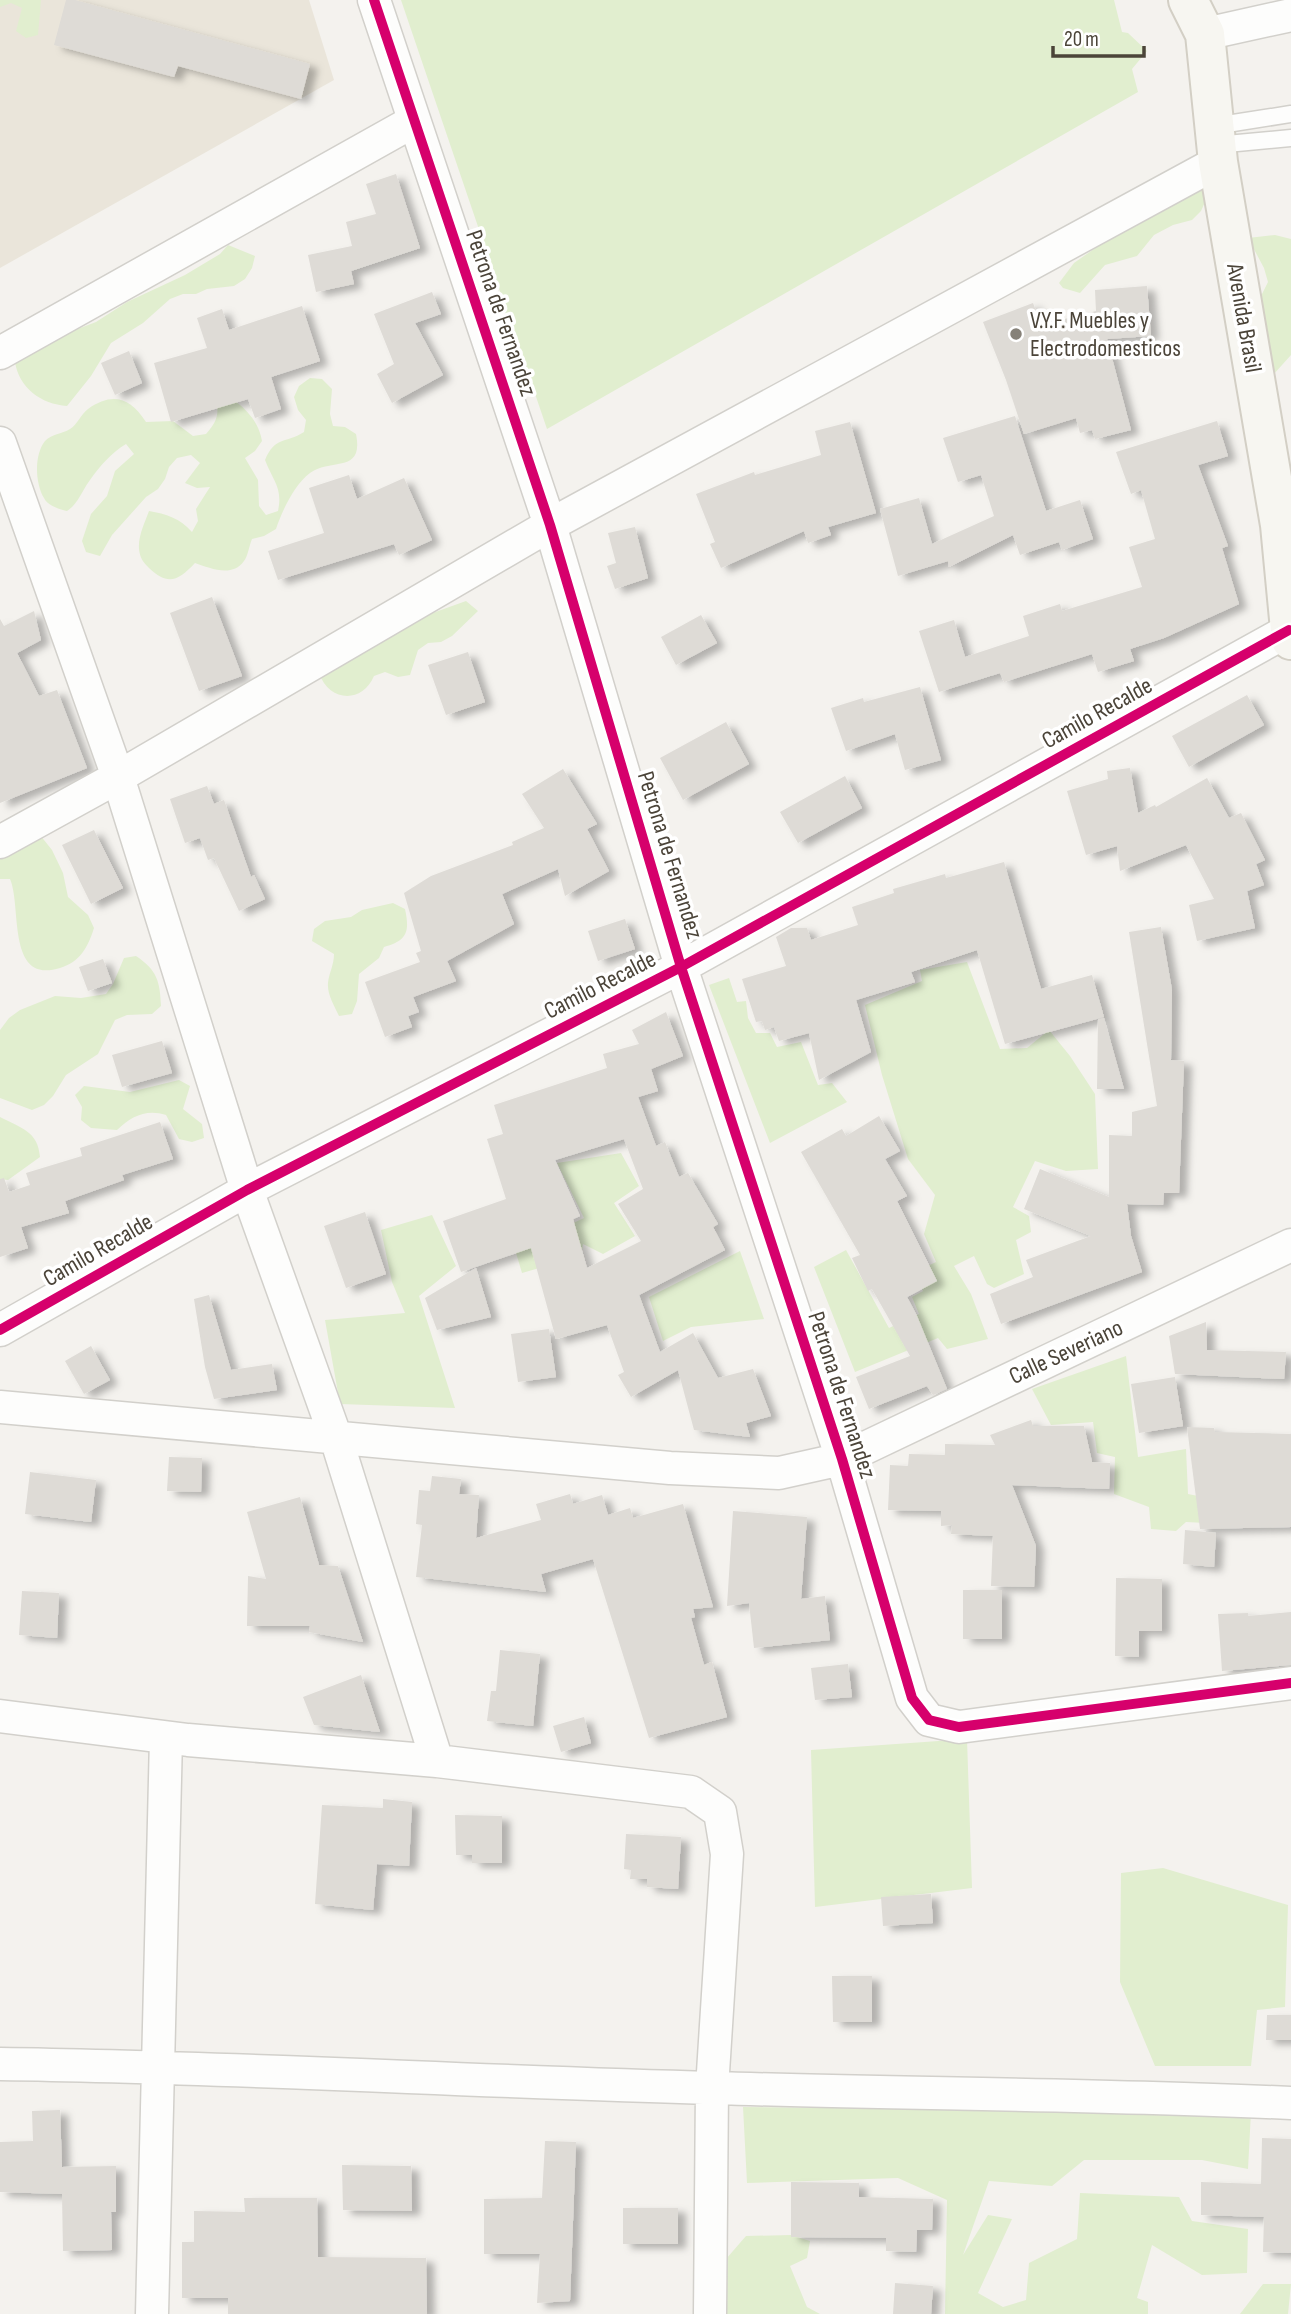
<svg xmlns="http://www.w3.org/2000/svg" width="1291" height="2314" font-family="'Sofia Sans Condensed',sans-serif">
	<defs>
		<filter id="shadow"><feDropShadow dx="8" dy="4.5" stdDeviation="3.5" flood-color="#0004"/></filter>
	</defs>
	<rect width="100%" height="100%" fill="#f4f2ee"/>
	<path fill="#eae5da" d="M0,0H309L334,80L0,268Z"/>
	<path fill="#e1eecf" d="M0,0H41L38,35L26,38L16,31L22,8L11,3L0,7Z
		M401,0H1114L1122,32L1128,33L1147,51L1132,69L1138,92L547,429L517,341L505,322V306Z
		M1204,181L1209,193L1201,211L1192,220L1173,225L1154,235L1137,256L1105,265L1080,293L1063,288L1059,283L1074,263L1101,244L1154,215L1172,199Z
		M1275,235L1291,239V355L1273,375L1256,335L1265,318L1261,296L1268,282L1264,268L1248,238Z
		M228,245L255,256L252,268L245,279L234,286L207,289L196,294H183L170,299L143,323L111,343L91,376L67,406C41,404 19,388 15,362L46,341L96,322L127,302L185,275L220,254Z
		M310,378L322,379L332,389L330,414L333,426L345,427L356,434C364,474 331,458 310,473C294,485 282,511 276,529L264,536L252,539C249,546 248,556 244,561C232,578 210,568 195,563C178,581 168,586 149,568C143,562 140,558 139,549C138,536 145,522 149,511C166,514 180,518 192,532L198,521L196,509L210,487L197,488L185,483L200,463L191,455L177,458L169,467L165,479L158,489L146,497L112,535L100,556L86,552L82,541L91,514L107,496L115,471L134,454L126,444C111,453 100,466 90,480C81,492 79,503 67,511C59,509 48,506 44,498C35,483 34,455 45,441C51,434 62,434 70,429C77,425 81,414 88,409C112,392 130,397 146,422L173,421L193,436L206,434C222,416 218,409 213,387C235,399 258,415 262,441L255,451L245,458L258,480L259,506L266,515L278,511C283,488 273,481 265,460C275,436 285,444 304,432L306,420L298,410L294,397L299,386Z
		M466,601L478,611L452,636L441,642L428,643L418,650L410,675L398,677L385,672L374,676C362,704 329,702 319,673L416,619Z
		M40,835L52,850L63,873L68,897L88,915L94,928C88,947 80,962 60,968C6,985 22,906 10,879H0V855Z
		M393,903L405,909C410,932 407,941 384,947L379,958L359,974L357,1001L352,1014L339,1016C334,1005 327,994 328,983C329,973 334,965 334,954L312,941L314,929L325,921L351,917L362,910Z
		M136,956C157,970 160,981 161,1006L152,1014L127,1015L115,1020L98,1054L66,1075L53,1096L44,1105L32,1110L0,1098V1030L9,1018L20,1010L55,996L81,998L106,994L113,984L124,958Z
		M967,962L1000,1049L1027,1048L1049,1030L1070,1056L1095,1094L1098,1169L1066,1171L1035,1161L1013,1207L1029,1216L1031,1232L1016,1240L1024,1274L994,1288L987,1284L974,1256L954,1266L971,1294L988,1339L947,1349L938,1338L855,1372L814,1267L846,1250L889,1328L919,1314L912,1297L923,1291L915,1272L936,1262L924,1234L935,1195L908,1159L882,1075L865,1005L922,981L920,970Z
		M729,978L737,1002L746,1001L748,1018L756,1033H770L777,1047L801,1042L818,1085L832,1083L847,1102L770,1143L709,985Z
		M179,1080L190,1086L183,1109L202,1124L204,1138L192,1142L179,1139L166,1115C146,1109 132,1116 117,1130L91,1128L81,1120L82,1107L75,1095L84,1086L130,1092Z
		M0,1117C21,1128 38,1131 40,1157L8,1180L0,1179Z
		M621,1153L639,1186L614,1203L635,1236L603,1254L583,1244L581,1256L522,1273L514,1246L521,1247L584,1218L557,1163Z
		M432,1215L456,1266L419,1296L455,1408L340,1404L325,1320L405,1313L392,1282L381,1230Z
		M740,1251L764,1319L691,1327L663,1341L649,1297Z
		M1126,1356L1138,1457L1186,1449L1188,1494L1208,1498L1206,1523L1186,1522L1176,1531L1151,1529L1149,1507L1114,1494L1115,1457L1097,1453L1093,1422L1051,1425L1032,1389Z
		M967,1739L972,1888L815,1907L811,1750Z
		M1163,1868L1288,1905L1285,2007L1257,2010L1251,2066H1155L1120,1982L1121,1873Z
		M743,2107L1251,2112L1248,2169L1202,2160H1084L1052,2186L989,2181L963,2255L988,2215L1012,2219L978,2293L1003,2307L1026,2300L1029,2263L1077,2239L1080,2193L1179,2197L1192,2221L1248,2229L1247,2273L1202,2275L1152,2245L1137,2298L1148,2302V2314H945L947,2200L898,2178L747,2183Z
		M791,2235L810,2241L807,2258L790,2266L807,2307L820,2314H726V2259L746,2236Z
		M1263,2284H1291L1288,2314H1240Z"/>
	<path fill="#dedbd6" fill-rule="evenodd" filter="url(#shadow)" d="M66,0H75L310,64L301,99L178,66L174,77L54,45Z
		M396,174L420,248L351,271L354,284L316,292L308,255L352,246L346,222L376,214L366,184Z
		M1147,286L1151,336L1107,339L1131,430L1095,439L1092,430L1080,433L1076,418L1024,434L1006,380L983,322L1033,303L1041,325L1096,311L1095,290Z
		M432,292L441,314L415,323L443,375L392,403L377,374L394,364L374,314Z
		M302,306L320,361L271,377L281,409L255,418L248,399L171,422L154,363L207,348L197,318L222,309L229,330Z
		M129,351L142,383L115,395L101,363Z
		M1015,416L1046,511L1080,500L1093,539L1062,550L1059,542L1020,555L1013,535L949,567L948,561L898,576L880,509L919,498L932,544L994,516L981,475L958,482L943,438Z
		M1217,421L1228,456L1198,465L1228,546L1222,548L1239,604L1164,638L1130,649L1134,661L1098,672L1092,654L1004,682L1000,673L939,692L919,631L954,620L965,657L1029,636L1023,616L1060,604L1062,611L1142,587L1129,547L1155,539L1141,490L1131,494L1116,452Z
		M850,422L876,513L828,527L831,535L808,543L804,531L721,568L710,544L715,542L696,494L754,472L755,475L821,455L815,431Z
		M349,475L357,499L404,478L432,540L399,555L394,544L278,580L268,551L324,533L309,488Z
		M635,527L648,578L615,589L607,566L616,563L608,533Z
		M212,597L242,676L199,691L170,613Z
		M34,611L41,640L17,653L39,696L57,690L87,768L0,803V619L4,626Z
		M701,615L717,643L676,665L661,637Z
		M468,652L485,702L446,715L428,665Z
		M920,687L941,760L905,770L895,734L846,751L831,708L863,698L864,702Z
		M1247,695L1264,725L1189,767L1172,736Z
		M726,722L749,764L683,800L660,758Z
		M1130,768L1138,813L1155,805L1156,807L1207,778L1229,818L1241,813L1265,860L1256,864L1264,885L1247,891L1255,928L1197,941L1189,905L1214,899L1186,845L1120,871L1117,846L1086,855L1067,791L1108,779L1107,771Z
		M563,769L597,824L587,829L609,871L565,896L558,869L502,894L514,924L447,961L456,981L413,997L419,1012L408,1016L412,1027L385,1037L365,982L420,962L416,953L421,951L404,893L431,876L513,845L512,842L544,828L522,794Z
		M845,776L862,808L798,843L780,812Z
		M207,786L214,804L224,800L251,877L254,875L265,899L239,911L214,858L208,860L200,838L185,843L170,799Z
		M94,830L123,888L91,904L62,845Z
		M1004,862L1041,989L1092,975L1104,1017L1005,1044L977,950L911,972L915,982L856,1000L871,1052L819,1080L809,1033L779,1041L774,1027L765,1030L762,1021L756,1022L742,979L786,966L776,937L791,928H807L811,940L858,925L852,907L894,893L893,889L945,874L946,878Z
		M625,919L635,949L598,961L588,931Z
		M1161,927L1172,990L1171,1060L1184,1061L1179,1193H1164L1163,1205L1127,1204L1131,1236L1142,1272L1001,1324L990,1294L1033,1277L1026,1260L1091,1236L1024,1209L1040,1169L1109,1197V1135L1132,1136V1112L1157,1106L1129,932Z
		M103,959L112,983L88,991L79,967Z
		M666,1012L683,1056L651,1069L658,1091L638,1097L656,1146L665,1142L679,1177L688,1173L718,1224L713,1227L725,1250L639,1295L660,1352L693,1333L718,1378L753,1369L771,1416L746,1423L750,1437L694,1430L678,1370L631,1397L618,1375L624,1372L607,1325L556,1339L531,1248L461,1272L443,1221L506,1199L487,1139L503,1134L494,1105L607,1068L603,1054L639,1044L632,1030ZM624,1139L643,1189L618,1204L641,1241L587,1268L573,1219L580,1216L555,1160Z
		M1104,1018L1124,1089H1097L1098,1019Z
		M162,1041L172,1073L122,1087L112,1055Z
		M879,1116L900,1151L885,1159L907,1196L897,1201L937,1281L907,1297L917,1316L947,1389L933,1395L927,1386L869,1409L856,1377L910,1356L872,1289L868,1291L852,1258L860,1255L801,1152L842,1129L846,1136Z
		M160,1122L173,1159L122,1175L124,1180L65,1201L69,1213L21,1227L28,1248L0,1257V1179L4,1178L9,1192L30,1185L26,1173L82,1156L80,1148Z
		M365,1212L386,1274L346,1288L324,1226Z
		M476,1268L491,1317L437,1330L425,1298Z
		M209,1295L231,1370L272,1364L277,1390L214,1399L205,1367L194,1299Z
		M1206,1322L1207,1350L1286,1352L1284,1379L1175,1374L1169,1336Z
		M549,1329L556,1377L518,1382L511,1334Z
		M91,1346L110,1380L84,1394L65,1361Z
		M1175,1377L1183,1426L1139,1433L1131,1384Z
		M1031,1420L1033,1426H1084L1092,1462L1110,1463L1109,1489L1012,1485L1036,1546L1034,1587L991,1586L993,1536L951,1534L952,1525L941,1526V1511L888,1510L890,1465L908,1466L909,1454L945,1455V1444L995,1445L990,1435Z
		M1187,1427L1214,1428L1215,1432L1291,1434V1527L1200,1529Z
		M169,1457L202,1458L201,1492L167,1491Z
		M30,1472L96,1480L91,1522L25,1514Z
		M432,1476L461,1479L459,1494L479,1495L476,1538L541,1520L536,1504L570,1494L573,1504L602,1495L608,1515L630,1508L633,1518L683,1504L713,1607L693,1609L695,1617L691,1618L704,1665L712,1662L727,1717L649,1738L593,1559L541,1574L546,1592L416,1577L422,1525L416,1524L419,1490L430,1491Z
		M300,1497L319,1565L338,1566L363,1642L309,1632L310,1626H247L248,1576L266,1579L247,1512Z
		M733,1511L807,1517L801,1599L825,1596L830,1640L754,1648L749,1603L727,1606Z
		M1185,1530L1216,1533L1214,1567L1183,1564Z
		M1116,1578L1162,1579V1631H1139V1657L1115,1656Z
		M963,1590H1002V1639H963Z
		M22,1591L59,1593L57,1638L19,1635Z
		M1291,1612V1665L1222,1671L1218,1614L1248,1613V1616Z
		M500,1650L540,1654L533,1726L487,1721L491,1691H496Z
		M848,1664L852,1697L815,1700L811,1668Z
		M361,1675L380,1732L314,1725L303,1697Z
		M584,1717L591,1743L561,1752L553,1726Z
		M383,1799L412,1802L409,1866L377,1864L373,1910L315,1904L322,1805L383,1808Z
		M455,1815L502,1816V1863H472V1855H456Z
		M626,1834L681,1837L678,1889L647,1887V1879H630L631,1870L624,1869Z
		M931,1894L933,1923L883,1926L881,1897Z
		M832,1976H872V2022H833Z
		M1267,2015H1291V2040H1266Z
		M60,2110L62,2167L116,2166V2212H111L112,2250L63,2251L62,2194L0,2192V2142L33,2141L32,2111Z
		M1262,2138L1291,2139V2253L1263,2252L1264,2217L1201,2215V2182L1261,2184Z
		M545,2141L576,2142L570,2301L537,2303L540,2254H484V2199L542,2198Z
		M342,2165L411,2166L412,2211L343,2210Z
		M791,2182L859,2183V2197L933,2199L932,2230H917L916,2252L886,2251V2238L791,2237Z
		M244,2198H317L318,2257L426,2258L427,2314H228V2298H182V2242H194V2211L245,2212Z
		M623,2208H678V2244H623Z
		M895,2283L933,2286L931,2314H893Z"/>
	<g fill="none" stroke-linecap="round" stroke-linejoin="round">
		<g stroke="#d2d0cb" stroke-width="19">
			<path id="lane" d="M1214,126L1291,114
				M1216,145L1291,138"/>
		</g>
		<g stroke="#d2d0cb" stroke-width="35">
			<path id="street" d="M374,0L550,525L681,967L842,1459L912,1698L929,1720L959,1727L1291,1683
				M1205,34L1291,15
				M0,353L414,121
				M0,443L118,777L247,1190L336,1438L437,1761
				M0,842L118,777L550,525L1218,162
				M0,1330L247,1190L681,967L1289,630
				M0,1407L670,1468L779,1473L842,1459L1291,1245
				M0,1716L188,1740L437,1761L691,1792L720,1812L727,1854L712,2088L710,2314
				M0,2064C238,2067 476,2082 714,2088C906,2094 1099,2094 1291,2103
				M152,2314L166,1738"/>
		</g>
		<g stroke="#d3cfc5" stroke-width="42">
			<path id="secondary" d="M1188,0L1205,34L1218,162L1280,525L1291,640"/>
		</g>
		<use href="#lane" stroke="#fdfdfc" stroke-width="16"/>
		<use href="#street" stroke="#fdfdfc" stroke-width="32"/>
		<use href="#secondary" stroke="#f7f6f1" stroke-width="38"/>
		<g stroke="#fff" stroke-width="15">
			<path id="cycleway" d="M374,0L550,525L681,967L842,1459L912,1698L929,1720L959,1727L1291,1683
				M0,1330L247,1190L681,967L1289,630"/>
		</g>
		<use href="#cycleway" stroke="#d6006c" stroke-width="10"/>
	</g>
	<circle fill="#868178" stroke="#fff" stroke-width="2.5" cx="1016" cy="334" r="7"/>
	<g text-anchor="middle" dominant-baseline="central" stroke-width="7" stroke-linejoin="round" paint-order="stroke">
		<g font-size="24" fill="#4b4439" stroke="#fff">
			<text transform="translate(501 313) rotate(71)">Petrona de Fernandez</text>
			<text transform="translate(1244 318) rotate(80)">Avenida Brasil</text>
			<text transform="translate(1097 713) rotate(-29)">Camilo Recalde</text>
			<text transform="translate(670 855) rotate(73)">Petrona de Fernandez</text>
			<text transform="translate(600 985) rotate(-27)">Camilo Recalde</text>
			<text transform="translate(98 1250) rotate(-30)">Camilo Recalde</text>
			<text transform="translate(1066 1352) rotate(-25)">Calle Severiano</text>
			<text transform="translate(842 1395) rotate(72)">Petrona de Fernandez</text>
		</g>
		<g font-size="24" fill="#4b4439" stroke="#fff" text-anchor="start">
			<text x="1030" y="320">V.Y.F. Muebles y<tspan x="1030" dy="28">Electrodomesticos</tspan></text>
		</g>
	</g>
	<path d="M1053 46v10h91v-10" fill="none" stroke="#4b4439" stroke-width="3.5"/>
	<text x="1064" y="46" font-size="21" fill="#4b4439" stroke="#ffffff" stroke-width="5" paint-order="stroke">20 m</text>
</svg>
